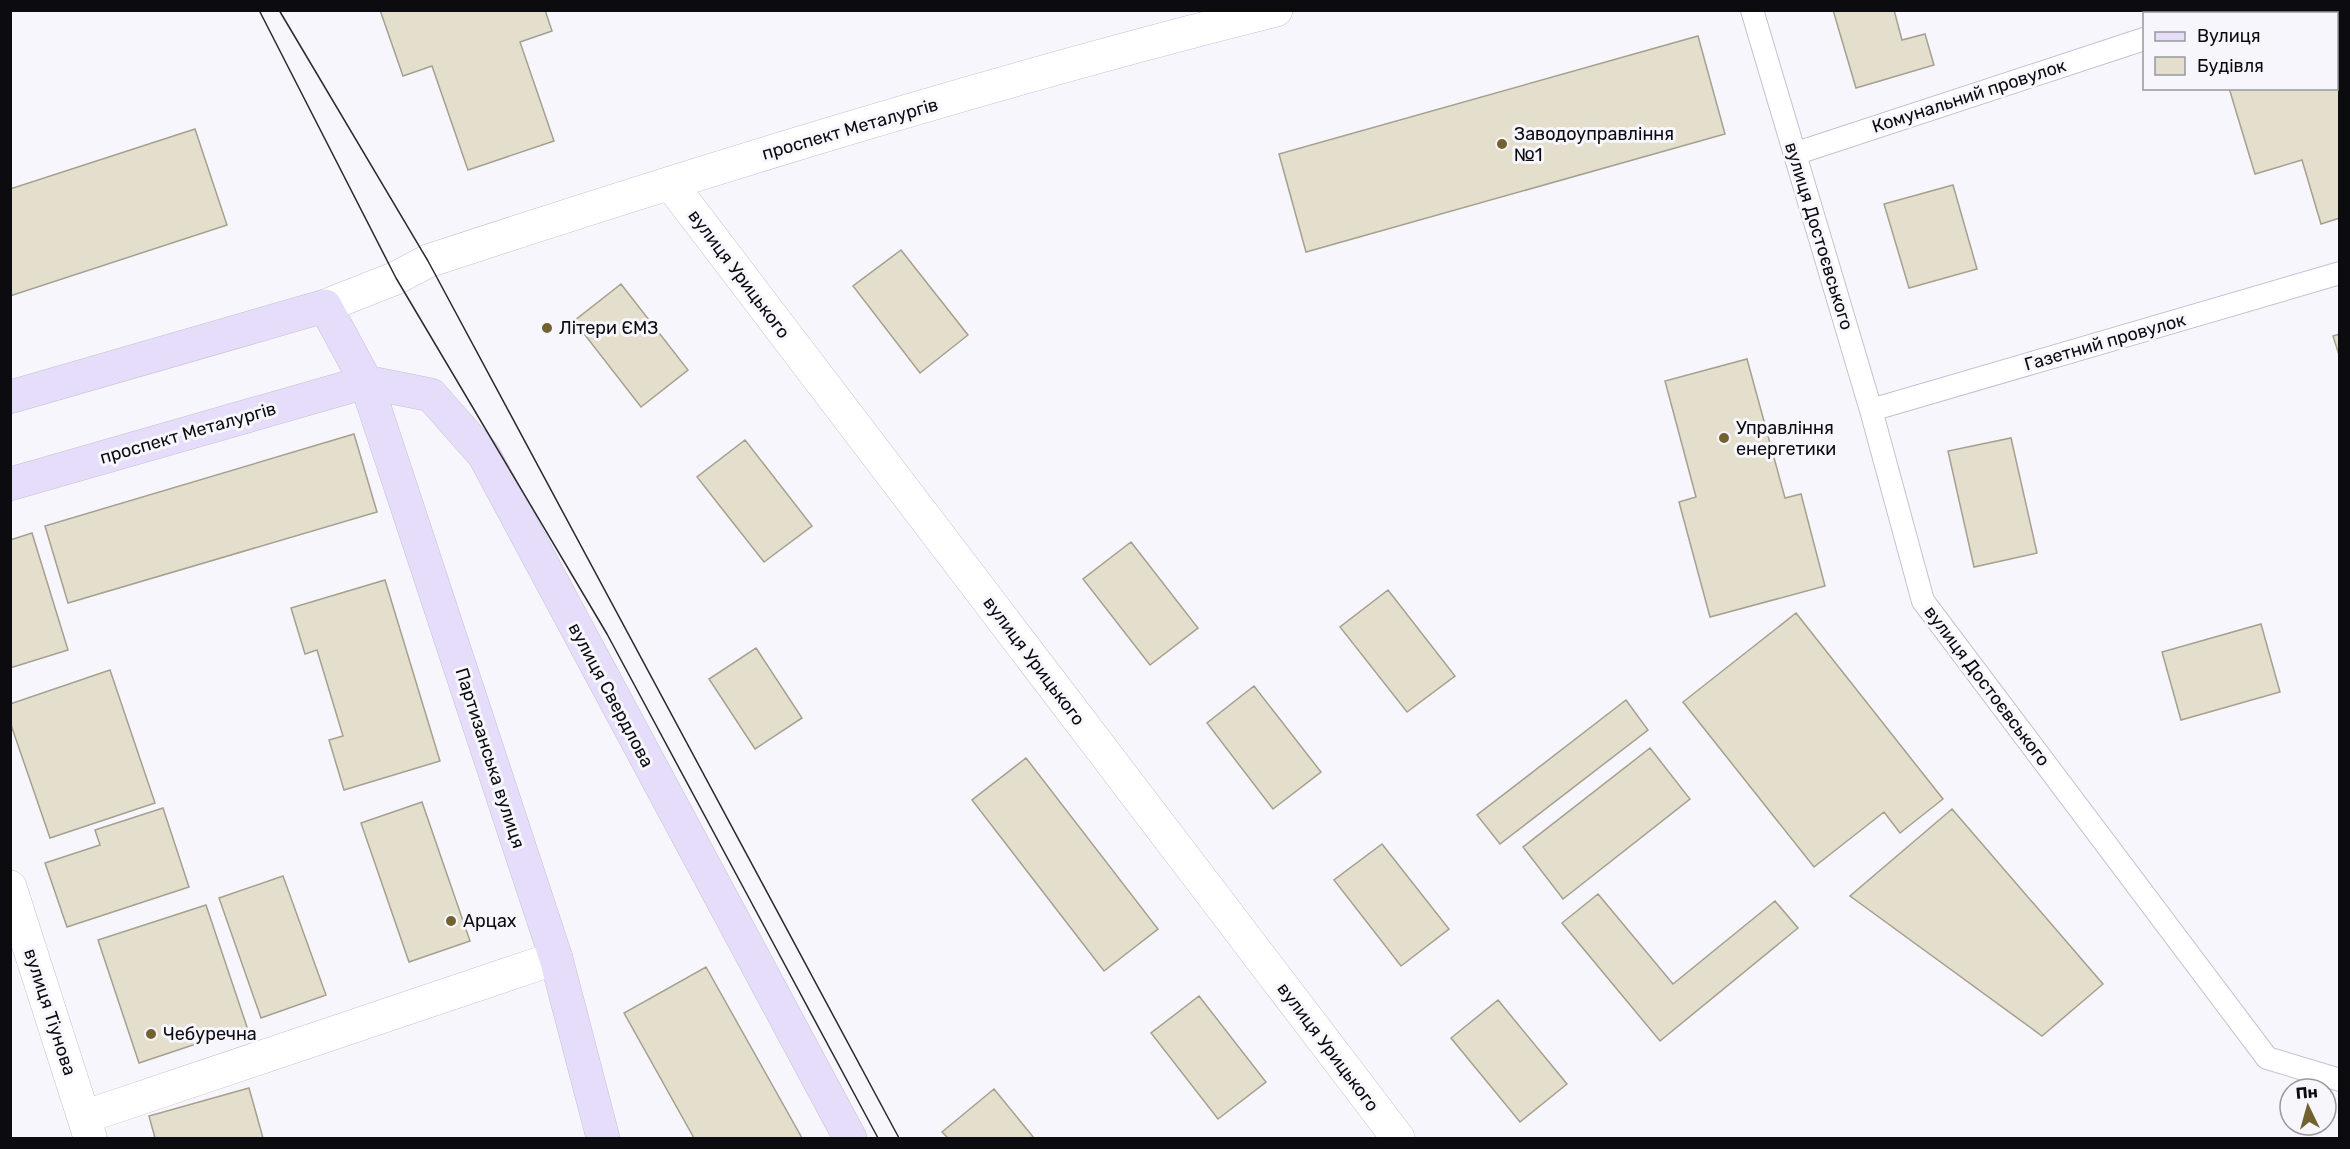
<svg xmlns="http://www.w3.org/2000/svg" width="2350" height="1149" font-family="Rubik,sans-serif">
	<rect width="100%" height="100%" fill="#f7f6fd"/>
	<path fill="#e4decd" stroke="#a5a090" stroke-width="1.5" d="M380,10H545L552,31L520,42L554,141L468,170L432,66L403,76Z
		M1833,10H1894L1902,40L1925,34L1934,65L1856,88Z
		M1698,36L1725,134L1306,252L1279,154Z
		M2337,51L2340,61V218L2321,224L2302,160L2255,174L2229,88H2336Z
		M195,129L227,225L10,296V189Z
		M1953,185L1977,269L1909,288L1884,204Z
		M901,250L968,335L920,373L853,286Z
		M621,284L688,370L641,407L574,321Z
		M2340,334V358L2333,336Z
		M1747,359L1785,498L1801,494L1825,586L1710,617L1679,502L1696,497L1665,381Z
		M354,434L377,512L68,603L45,526Z
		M2011,438L2037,553L1974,567L1948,451Z
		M745,440L812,526L764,562L697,477Z
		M32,533L68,650L10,668V540Z
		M1131,542L1198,628L1150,665L1083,579Z
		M385,580L440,761L344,790L329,740L343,736L317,650L305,654L291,608Z
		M1388,590L1455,676L1407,712L1340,627Z
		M1796,613L1943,799L1900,833L1884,812L1814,867L1683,702Z
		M2261,624L2280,692L2181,720L2162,652Z
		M756,648L802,718L755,749L709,679Z
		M110,670L155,803L50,838L10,722V704Z
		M1254,686L1321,772L1273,809L1207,723Z
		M1626,700L1648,730L1500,844L1477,815Z
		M1650,748L1690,799L1563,899L1523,847Z
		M1026,758L1158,929L1104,971L972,800Z
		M422,802L470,941L409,962L361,823Z
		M163,808L189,887L67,927L45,863L100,845L95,830Z
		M1952,809L2103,984L2042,1036L1850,896Z
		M1382,844L1449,929L1401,966L1334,880Z
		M283,876L326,995L261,1018L219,898Z
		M1598,894L1673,984L1775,901L1798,928L1660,1041L1562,923Z
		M206,905L247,1027L139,1063L98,940Z
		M706,967L802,1138H694L624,1013Z
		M1199,996L1266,1082L1218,1119L1151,1033Z
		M1498,1000L1567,1084L1520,1122L1451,1038Z
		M249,1088L263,1138H155L149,1116Z
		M994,1089L1034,1138H948L942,1132Z"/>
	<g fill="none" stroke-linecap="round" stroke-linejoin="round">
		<g stroke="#c5c1d2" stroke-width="24">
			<path id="lane" d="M1752,10L1871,410L1923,601L2267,1058L2340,1080
				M2221,14L2230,10
				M1794,154L2144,39
				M1871,410L2340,273"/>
		</g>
		<g stroke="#c5c1d2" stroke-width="34">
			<path id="street" d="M670,183L1398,1138
				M325,306L396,278L428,261C708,169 990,82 1276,10
				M10,887L90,1137
				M84,1117L556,958"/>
		</g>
		<g stroke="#c5c1d2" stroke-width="34">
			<path id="secondary" d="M10,397L325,306L366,382L431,395L484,455L850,1138
				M10,484L366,382L556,958L603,1138"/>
		</g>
		<use href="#lane" stroke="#fff" stroke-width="22"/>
		<use href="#street" stroke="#fff" stroke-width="33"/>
		<use href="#secondary" stroke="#e5ddf9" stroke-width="33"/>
		<path stroke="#2a292e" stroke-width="1.5" d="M259,10L396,278L607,634L878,1138
			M279,10L428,261L899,1138"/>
	</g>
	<g fill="#726230" stroke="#f7f6fd" stroke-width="2">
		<circle cx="1502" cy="144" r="6"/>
		<circle cx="547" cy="328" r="6"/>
		<circle cx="1724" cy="438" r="6"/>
		<circle cx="451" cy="921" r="6"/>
		<circle cx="151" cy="1034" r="6"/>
	</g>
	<g text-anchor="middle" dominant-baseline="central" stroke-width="6" stroke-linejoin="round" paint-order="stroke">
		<g font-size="18" fill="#0c0b10" stroke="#f7f6fd">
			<text transform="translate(1969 96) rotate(-18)">Комунальний провулок</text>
			<text transform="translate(850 129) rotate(-16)">проспект Металургів</text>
			<text transform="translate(1819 236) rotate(73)">вулиця Достоєвського</text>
			<text transform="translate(739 274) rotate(53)">вулиця Урицького</text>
			<text transform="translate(2105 342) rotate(-16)">Газетний провулок</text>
			<text transform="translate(188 433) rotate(-16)">проспект Металургів</text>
			<text transform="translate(1034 661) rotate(53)">вулиця Урицького</text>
			<text transform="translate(1987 686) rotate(53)">вулиця Достоєвського</text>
			<text transform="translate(611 695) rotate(62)">вулиця Свердлова</text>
			<text transform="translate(490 758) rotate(72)">Партизанська вулиця</text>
			<text transform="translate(50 1012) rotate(72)">вулиця Тіунова</text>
			<text transform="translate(1328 1047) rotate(53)">вулиця Урицького</text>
		</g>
		<g font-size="18" fill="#0c0b10" stroke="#f7f6fd" text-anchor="start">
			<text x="1514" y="134">Заводоуправління<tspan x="1514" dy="21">№1</tspan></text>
			<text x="559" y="328">Літери ЄМЗ</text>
			<text x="1736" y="428">Управління<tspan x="1736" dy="21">енергетики</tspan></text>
			<text x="463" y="921">Арцах</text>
			<text x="163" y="1034">Чебуречна</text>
		</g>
	</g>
	<rect width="2350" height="1149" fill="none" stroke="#0c0b10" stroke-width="24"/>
	<rect x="2143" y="12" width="195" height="78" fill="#f7f6fd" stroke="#99989e" stroke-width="1.5"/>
	<rect x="2155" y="32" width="30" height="9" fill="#e5ddf9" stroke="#99989e" stroke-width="1.5"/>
	<text x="2197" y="42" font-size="18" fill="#0c0b10">Вулиця</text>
	<rect x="2155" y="57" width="30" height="18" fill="#e4decd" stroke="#99989e" stroke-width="1.5"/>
	<text x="2197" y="72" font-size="18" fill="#0c0b10">Будівля</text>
	<g transform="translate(2308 1107) rotate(355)"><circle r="28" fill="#f7f6fd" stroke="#99989e" stroke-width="1.5"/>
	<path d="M0-4.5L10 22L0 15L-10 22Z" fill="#726230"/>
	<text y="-9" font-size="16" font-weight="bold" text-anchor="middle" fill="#0c0b10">Пн</text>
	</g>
</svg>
